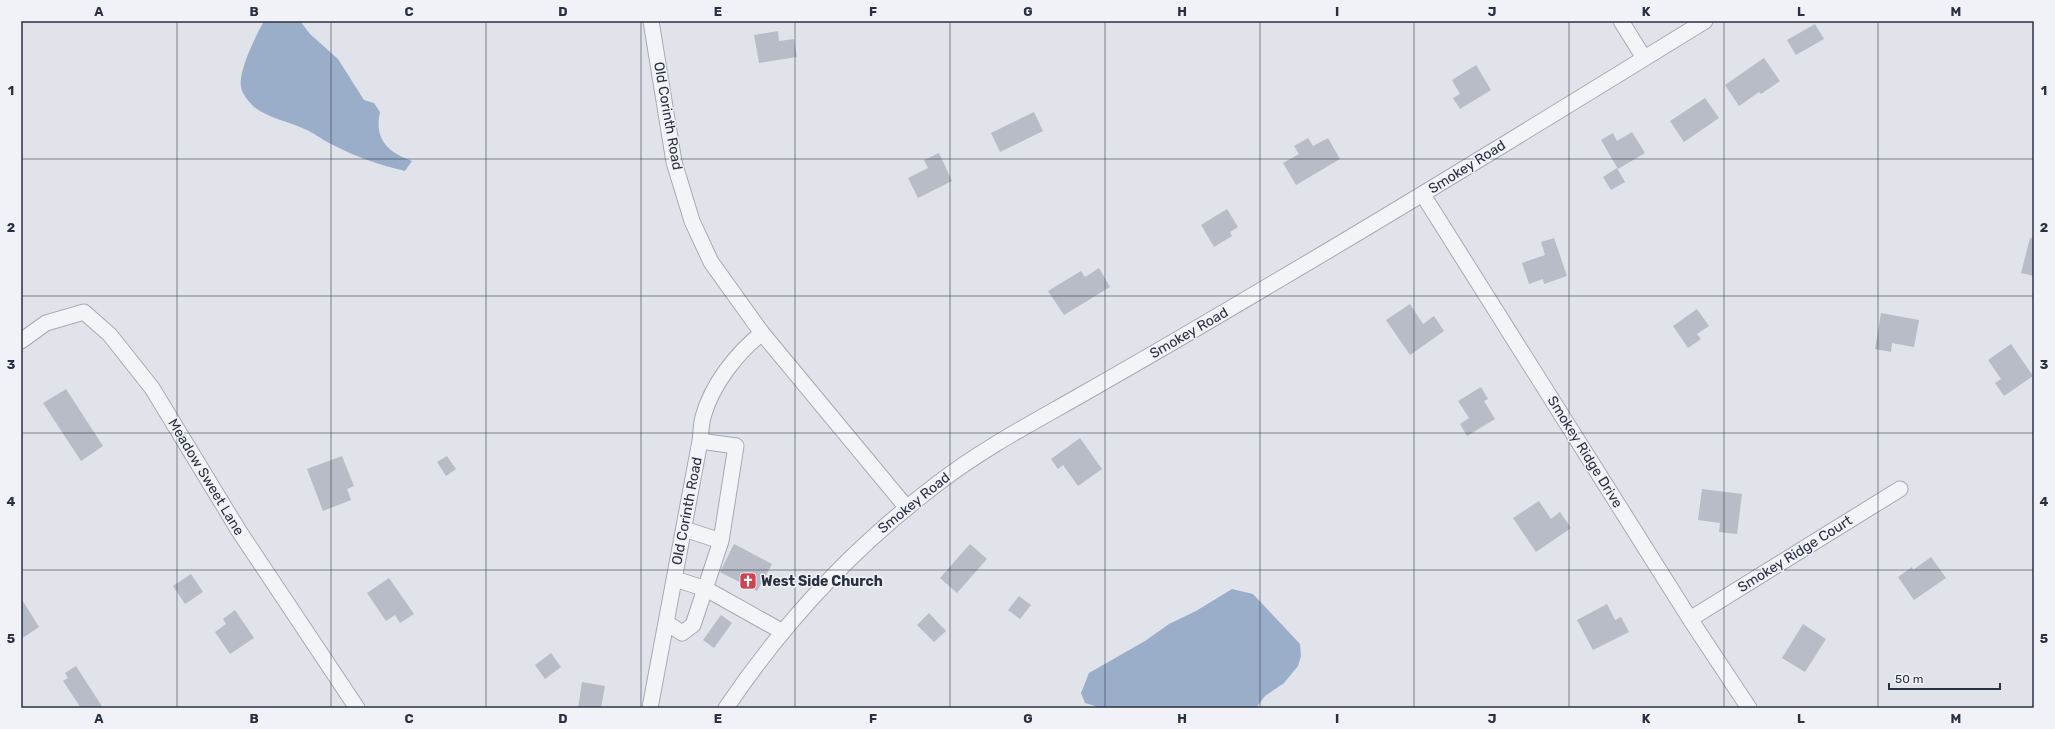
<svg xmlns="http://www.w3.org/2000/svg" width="2055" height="729" font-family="Rubik,sans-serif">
	<rect width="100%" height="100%" fill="#e0e3e9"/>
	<path fill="#9baec9" d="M264,21H300L310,34L338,59L364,100L374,103L380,112C374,140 388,152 412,161L405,171C379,165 354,156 331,144C323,140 315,134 307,130C290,122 268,118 254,107C249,102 242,94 241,87C238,72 256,35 264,21Z
		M1232,589L1253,594L1300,644L1301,656L1298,666L1284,683L1265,696L1256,708H1102L1085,703L1081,693L1089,673L1145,641L1169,624L1196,611Z"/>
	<path fill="#b7bcc6" d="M1815,24L1824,39L1796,55L1787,40Z
		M778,31L779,41L794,39L797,57L759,63L754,35Z
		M1764,58L1780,81L1761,94L1759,92L1739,106L1725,85Z
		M1476,65L1491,90L1460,109L1453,98L1460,94L1452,80Z
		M1705,98L1719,118L1684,142L1670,121Z
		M1034,112L1043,131L1000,152L991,133Z
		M1632,132L1645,153L1618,169L1601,140L1613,133L1617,141Z
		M1308,138L1313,146L1328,138L1340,159L1296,185L1283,163L1299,154L1294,146Z
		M939,153L952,181L918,198L908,178L928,168L924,160Z
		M1617,168L1625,182L1611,190L1603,177Z
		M1227,209L1238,227L1230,232L1232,236L1214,247L1201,225Z
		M1554,238L1567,276L1544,284L1543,279L1529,284L1522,263L1545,255L1541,242Z
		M2030,238L2034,239V276L2021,273Z
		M1099,268L1110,287L1064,315L1048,291L1081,271L1085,277Z
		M1410,304L1423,324L1434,316L1444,331L1410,355L1386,320Z
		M1697,309L1709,326L1697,334L1701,339L1688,348L1673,326Z
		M1881,313L1919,320L1914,347L1892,343L1891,352L1875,349Z
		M2011,344L2033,376L2004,396L1995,383L2001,379L1988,360Z
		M1481,387L1488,399L1484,401L1495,419L1467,436L1460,424L1469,418L1458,401Z
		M66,389L103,446L81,461L43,403Z
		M1080,438L1102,469L1078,486L1063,465L1058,469L1051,459Z
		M342,456L354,486L347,489L351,500L323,511L307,469Z
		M447,456L456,469L446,476L437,462Z
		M1702,489L1742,494L1737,534L1719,532L1720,523L1698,520Z
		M1539,501L1551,519L1560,512L1571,528L1536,552L1513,518Z
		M734,544L772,564L757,591L720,572Z
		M970,544L987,559L957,593L940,578Z
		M1931,557L1946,578L1914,600L1898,577L1912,567L1913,570Z
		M191,574L203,592L185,604L173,586Z
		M389,578L414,614L400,623L395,615L386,621L367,593Z
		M1019,596L1031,605L1020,619L1008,610Z
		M21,598L39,627L21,639Z
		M1607,604L1615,620L1621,617L1629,632L1593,650L1577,620Z
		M235,610L254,638L230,654L215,632L226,624L223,619Z
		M929,613L946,631L934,642L917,625Z
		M721,615L732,623L714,648L703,640Z
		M1803,624L1826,639L1805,672L1782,658Z
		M551,653L561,667L545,679L535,665Z
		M76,666L103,708H81L63,681L68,678L65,673Z
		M582,682L605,686L601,708H578Z"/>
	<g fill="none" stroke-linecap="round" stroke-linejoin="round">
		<g stroke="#a5aab3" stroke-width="17">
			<path id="minor" d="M651,21L674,162L692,221L711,262L762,333L907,508
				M1621,21L1644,58
				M1423,195L1690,619L1749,708
				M21,341L46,323L84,312L110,335L152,388L239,531L357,708
				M684,529L721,541
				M675,579L706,589L783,632
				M1690,619L1900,489
				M667,623L682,633L693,625L721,541L736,446L700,441
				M650,708L700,441C701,433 701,424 703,417C712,384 737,353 762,333
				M726,708C784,622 855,546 937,484C982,449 1032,423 1081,395C1146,358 1211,320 1275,282C1420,197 1562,109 1705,21"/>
		</g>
		<use href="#minor" stroke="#f3f4f7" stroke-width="15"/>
	</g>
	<path fill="none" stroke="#293041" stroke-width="1" stroke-opacity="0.55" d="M177,21V708M331,21V708M486,21V708M641,21V708M795,21V708M950,21V708M1105,21V708M1260,21V708M1414,21V708M1569,21V708M1724,21V708M1878,21V708M21,159H2034M21,296H2034M21,433H2034M21,570H2034"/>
	<defs>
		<g id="church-square" transform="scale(0.9)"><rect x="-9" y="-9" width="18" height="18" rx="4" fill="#ce4551" stroke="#f0f2f7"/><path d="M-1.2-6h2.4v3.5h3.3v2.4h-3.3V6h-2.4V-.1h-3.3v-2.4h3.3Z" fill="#fff"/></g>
	</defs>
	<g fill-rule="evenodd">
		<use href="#church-square" x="748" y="581"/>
	</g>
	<g text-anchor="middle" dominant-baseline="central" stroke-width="3" stroke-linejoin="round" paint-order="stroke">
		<g font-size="14" fill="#293041" stroke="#f0f2f7">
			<text transform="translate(668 116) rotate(80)">Old Corinth Road</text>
			<text transform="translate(1467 167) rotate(-32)">Smokey Road</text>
			<text transform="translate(1189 333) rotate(-30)">Smokey Road</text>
			<text transform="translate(1585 452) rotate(58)">Smokey Ridge Drive</text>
			<text transform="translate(206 477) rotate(59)">Meadow Sweet Lane</text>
			<text transform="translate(914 503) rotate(-39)">Smokey Road</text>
			<text transform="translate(687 511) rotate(-79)">Old Corinth Road</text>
			<text transform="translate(1795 554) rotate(-32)">Smokey Ridge Court</text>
		</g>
		<g font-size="14" font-weight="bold" fill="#293041" stroke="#f0f2f7" text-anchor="start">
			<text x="761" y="581">West Side Church</text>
		</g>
	</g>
	<rect width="2055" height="729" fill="none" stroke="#f0f2f7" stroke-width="44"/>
	<path d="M1889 683v6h111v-6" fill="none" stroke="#293041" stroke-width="2"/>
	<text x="1895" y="683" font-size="12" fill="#293041" stroke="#f0f2f7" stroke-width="3" paint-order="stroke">50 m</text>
	<rect x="22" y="22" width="2011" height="685" fill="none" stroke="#293041" stroke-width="1.5"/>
	<g font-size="13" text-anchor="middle" font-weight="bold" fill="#293041">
		<text x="99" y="16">A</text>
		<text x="254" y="16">B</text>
		<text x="409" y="16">C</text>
		<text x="563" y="16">D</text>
		<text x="718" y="16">E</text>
		<text x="873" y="16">F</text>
		<text x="1028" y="16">G</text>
		<text x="1182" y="16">H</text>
		<text x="1337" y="16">I</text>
		<text x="1492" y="16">J</text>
		<text x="1646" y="16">K</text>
		<text x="1801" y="16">L</text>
		<text x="1956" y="16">M</text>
		<text x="11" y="95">1</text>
		<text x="2044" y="95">1</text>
		<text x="11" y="232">2</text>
		<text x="2044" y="232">2</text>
		<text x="11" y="369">3</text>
		<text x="2044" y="369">3</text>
		<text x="11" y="506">4</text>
		<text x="2044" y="506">4</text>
		<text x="11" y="643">5</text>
		<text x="2044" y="643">5</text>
		<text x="99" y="723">A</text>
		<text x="254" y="723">B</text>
		<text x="409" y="723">C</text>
		<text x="563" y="723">D</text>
		<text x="718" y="723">E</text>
		<text x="873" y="723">F</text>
		<text x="1028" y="723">G</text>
		<text x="1182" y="723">H</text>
		<text x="1337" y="723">I</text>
		<text x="1492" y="723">J</text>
		<text x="1646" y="723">K</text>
		<text x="1801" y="723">L</text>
		<text x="1956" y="723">M</text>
	</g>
</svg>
